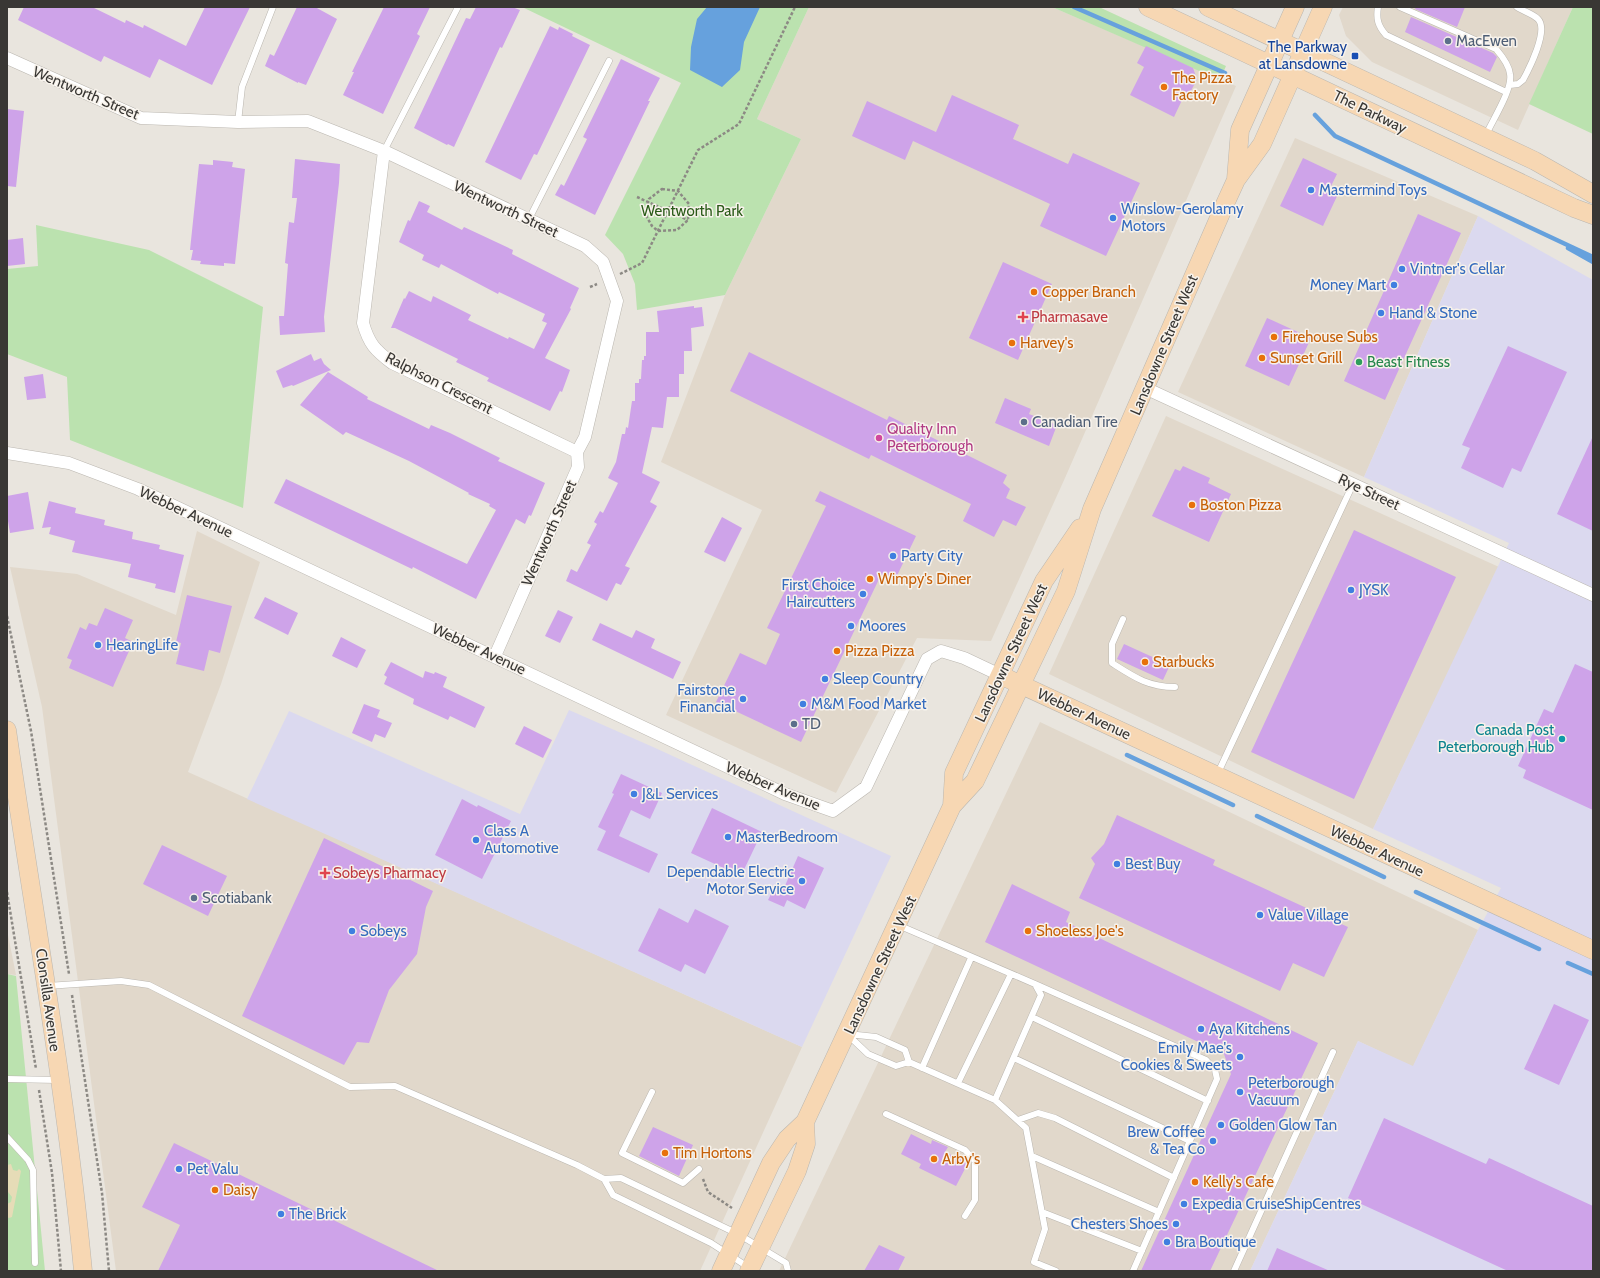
<svg xmlns="http://www.w3.org/2000/svg" width="1600" height="1278" font-family="Cabin,sans-serif">
	<rect width="100%" height="100%" fill="#e9e5de"/>
	<path fill="#e1d8cb" d="M809,7H1052L1236,86L1065,478L991,641L917,638L836,793L666,715L762,510L661,462L725,295L801,139L757,119Z
		M1343,7H1573L1518,130L1372,62L1346,36L1339,15Z
		M1295,138L1478,216L1364,477L1178,392Z
		M1166,416L1499,567L1373,829L1049,674Z
		M197,531L260,562L221,684L188,772L802,1047L700,1271H116L42,707L10,567L77,574L176,615Z
		M1040,722L1478,930L1413,1067L1358,1041L1250,1271H779Z
		M7,930L16,975L7,974Z"/>
	<path fill="#dbd9ef" d="M1478,216L1593,280V1271H1250L1358,1041L1413,1066L1478,930L1501,888L1373,829L1509,543L1364,477Z
		M569,710L653,747L891,856L802,1047L247,799L289,711L520,814Z"/>
	<path fill="#bbe2af" d="M522,7H809L757,119L801,139L725,295L637,310L635,284L623,254L605,235L681,83Z
		M1052,7H1099L1226,66L1220,80Z
		M1573,7H1593V134L1529,104Z
		M36,225L149,250L263,307L243,508L70,440L67,377L7,354V269L38,266Z
		M7,974L16,976L45,1271H7Z"/>
	<path fill="#e6dcb7" d="M11,1164L13,1170L17,1171L19,1169L21,1171L12,1217L9,1218L7,1217V1204L11,1202L12,1197L8,1192L7,1165Z"/>
	<path fill="#66a1dd" d="M707,7H760L744,42L740,70L722,87L690,70L691,47L697,19Z"/>
	<g fill="none" stroke-linecap="round" stroke-linejoin="round">
		<path stroke="#66a1dd" stroke-width="4.5" d="M1074,7L1225,73
			M1315,115L1335,136L1593,257
			M1568,248L1593,262
			M1127,755L1233,805
			M1257,816L1384,877
			M1416,892L1539,949
			M1568,963L1593,974"/>
	</g>
	<path fill="#cea3e9" d="M24,7H92L125,23L126,20L143,28L144,25L186,46L205,7H250L212,85L159,59L150,78L104,56L101,62L18,20Z
		M297,7H315L337,19L306,85L298,82V83L265,66L270,54L274,56Z
		M384,7H430L417,34L420,36L383,114L343,95L354,72H352Z
		M476,7H512L520,10L502,48L500,47L454,147L448,144L447,145L414,128L466,18L470,19Z
		M1416,7H1465L1457,27L1415,9Z
		M1411,17L1493,53L1497,57L1490,72L1405,32Z
		M550,26L558,30L559,27L573,34L572,36L590,45L537,155L534,154L521,180L485,162Z
		M1146,46L1193,68L1197,79L1186,101L1183,98L1174,117L1130,95L1144,67L1137,63Z
		M621,59L660,78L648,101H650L595,215L555,195L561,184L564,186L587,139L583,137Z
		M952,95L1019,125L1013,139L1068,164L1073,153L1140,183L1106,256L1040,226L1050,204L913,141L905,160L852,136L867,101L936,132Z
		M7,109L24,111L16,187L7,186Z
		M1303,158L1337,174L1330,188L1339,192L1323,226L1280,206Z
		M295,159L340,164L339,183L324,317L325,332L280,335L279,316H284L288,264L285,263L289,222L294,223L297,198H292Z
		M213,160L233,162L232,167L245,169L235,264L224,263V266L200,264L201,261L191,260L193,250H190L199,164L213,165Z
		M419,201L430,206L427,212L462,230L464,227L513,250L512,254L579,288L570,308L571,309L545,358L570,370L562,392L560,391L550,411L487,381L489,378L456,362L458,359L395,328H391L404,298L405,299L409,291L431,302L433,296L471,315L468,320L508,339L509,337L534,349L547,323L542,321L545,314L499,292L498,294L441,264L439,268L422,260L424,255L399,242L408,220L410,221Z
		M1418,214L1461,233L1385,400L1344,381Z
		M23,238L25,264L7,266V240Z
		M1003,262L1052,284L1018,360L969,338Z
		M694,306V308L702,307L704,326L691,328L692,351H684V374H679V397H667L663,428L652,427L642,473L660,482L650,502L657,506L625,566L630,568L621,585L616,583L607,601L566,581L571,569L577,572L591,545L587,543L597,524L594,522L600,511L603,513L618,483L608,478L616,462L622,434H625L626,427L628,428L632,401H635V383H639V379H641L642,360H644V356H646V332H659L657,311Z
		M1267,318L1311,338L1289,386L1245,366Z
		M1508,346L1567,372L1521,472L1512,468L1503,488L1461,468L1470,448L1462,445Z
		M749,352L887,420L889,416L1007,475L1003,483L1010,489L1006,498L1026,507L1016,526L1003,520L994,537L963,521L971,504L871,455L869,459L730,391Z
		M311,354L314,361L321,358L324,364L331,370L293,386L292,385L283,388L276,371Z
		M328,372L368,397L367,399L429,429L431,425L450,433L500,458L498,461L505,464L545,483L531,516L529,515L525,524L516,519L476,599L413,567L412,569L274,503L286,479L467,564L496,510L489,506L490,504L468,494L469,493L409,461L346,432L343,435L300,405Z
		M43,374L46,398L27,400L24,377Z
		M1005,398L1031,409L1029,414L1057,425L1049,446L995,423Z
		M1593,436V531L1557,514Z
		M1183,466L1210,478L1208,483L1231,494L1209,542L1152,516L1175,469L1180,471Z
		M820,491L916,536L894,582L881,575L801,742L716,702L740,653L766,665L780,634L767,628L826,506L815,501Z
		M28,492L34,529L10,533L7,515V496Z
		M49,501L76,508L75,513L105,520L104,525L133,532L132,539L160,545L159,549L184,555L175,593L155,588L156,584L128,577L131,564L72,552L75,541L49,534L51,527L42,528Z
		M722,517L742,528L725,562L704,552Z
		M1354,530L1456,577L1354,799L1251,752Z
		M187,595L232,606L220,653L209,650L204,671L176,664L181,643L176,642Z
		M265,597L298,613L288,635L254,618Z
		M105,608L133,620L125,638L133,642L113,687L69,668L72,660L67,658L80,627L86,630L89,623L97,626Z
		M558,610L573,617L560,643L545,636Z
		M600,623L632,638L636,630L655,639L651,648L681,662L673,679L592,640Z
		M341,637L366,650L357,668L332,656Z
		M1124,644L1170,665L1163,680L1117,659Z
		M391,662L423,678L425,671L434,674L435,672L447,677L443,687L485,707L475,728L450,716L448,720L413,704L414,699L384,684L387,677L384,675Z
		M1575,664L1593,672V810L1523,778L1526,770L1518,766L1544,709L1553,713Z
		M364,704L380,710L377,717L392,723L385,738L375,734L372,742L352,733Z
		M524,726L552,740L543,758L515,744Z
		M621,774L662,793L650,819L631,810L619,836L658,854L649,873L597,850L606,831L598,827L614,794L612,793Z
		M462,799L477,807L478,805L511,821L482,879L435,855Z
		M712,808L762,832L741,876L691,853Z
		M1117,815L1215,860L1213,865L1348,927L1324,977L1293,963L1280,991L1079,898L1095,864L1091,858L1104,844Z
		M324,838L433,891L426,907L417,954L389,990L369,1043L357,1042L344,1065L242,1016Z
		M162,845L227,876L208,916L143,884Z
		M798,856L824,868L805,909L787,900L784,907L768,900L776,884L784,888Z
		M1012,884L1070,912L1066,922L1318,1043L1210,1271H1141L1231,1074L1224,1054L985,942Z
		M659,908L688,923L695,909L729,926L705,974L685,964L681,972L638,951Z
		M1554,1004L1589,1020L1559,1085L1524,1069Z
		M1384,1118L1486,1164L1489,1158L1593,1206V1271H1508L1348,1198Z
		M653,1127L693,1145L679,1176L639,1156Z
		M911,1134L931,1144L932,1140L948,1147L945,1152L968,1163L956,1186L919,1168L921,1164L901,1154Z
		M174,1143L439,1271H158L180,1225L142,1207Z
		M879,1245L905,1257L898,1271H864Z
		M1277,1248L1330,1271H1267Z"/>
	<g fill="none" stroke-linecap="round" stroke-linejoin="round">
		<g stroke="#bbb7b0" stroke-width="7">
			<path id="lane" d="M1378,7C1376,19 1378,26 1386,35L1506,92
				M1400,7L1496,49C1502,56 1509,65 1510,74C1513,89 1492,121 1486,135
				M1510,85L1518,84L1523,80C1529,69 1549,30 1538,19C1533,14 1523,11 1517,7
				M238,122L242,87L273,7
				M384,151L458,7
				M529,219L609,61
				M1123,619L1112,644V663C1134,677 1148,687 1175,687
				M1217,775L1353,484
				M898,925L1035,984L1041,995L995,1100
				M1035,984L1206,1060L1215,1070L1217,1079L1133,1271
				M47,986L121,981L149,985L350,1087L395,1086L577,1165L604,1179L613,1195L711,1243L748,1267
				M1032,1017L1208,1101
				M848,1034L876,1037L905,1050L909,1062
				M848,1035L868,1054L896,1066L909,1062L995,1100L1026,1128L1045,1229L1034,1262L1056,1271
				M1014,1058L1190,1141
				M922,1068L971,958
				M7,1079L57,1080
				M958,1083L1011,974
				M652,1092L622,1153L683,1183L699,1169
				M886,1114L965,1150L975,1161V1200L965,1216
				M1018,1120L1038,1113L1055,1118L1174,1178
				M7,1137L28,1160L33,1170L35,1263
				M1032,1156L1159,1212
				M604,1179L621,1178L738,1234L786,1263L788,1271
				M1042,1212L1142,1251
				M1234,1271L1333,1052"/>
		</g>
		<g stroke="#bbb7b0" stroke-width="13">
			<path id="street" d="M7,58L141,118L238,122L308,121L384,151L585,246L603,262L617,301L585,437L577,452L578,467L495,656
				M384,151L363,323C369,344 375,350 392,363L577,452
				M1145,388L1593,595
				M7,453L69,463L138,489L785,794L833,811L866,787L927,659L941,651L964,658L1000,675"/>
		</g>
		<g stroke="#bbb7b0" stroke-width="19">
			<path id="secondary" d="M1148,7L1574,208L1593,215
				M1208,7L1535,161L1593,194
				M1236,179L1240,130L1295,7
				M1000,675L1593,950
				M7,730C33,910 66,1090 83,1271
				M952,806L954,773L1044,581L1080,528
				M721,1271L771,1163L787,1139L805,1122L952,806L975,781L1066,591L1092,509L1225,204L1236,180L1262,144L1323,7
				M749,1271L797,1171L806,1144L805,1122"/>
		</g>
		<path stroke="#8c8984" stroke-width="2.5" stroke-dasharray="3 2" stroke-linecap="butt" d="M662,189L678,191L689,204L688,220L677,230L658,231L652,226L645,214L649,199Z
			M637,197L688,220
			M620,274L642,263L698,150L739,124L795,7
			M590,287L597,284
			M7,616L31,731L69,974
			M7,892L36,1069
			M72,995L102,1193L109,1271
			M39,1090L52,1173L61,1271
			M703,1179L708,1192L732,1208"/>
		<use href="#lane" stroke="#fff" stroke-width="6"/>
		<use href="#street" stroke="#fff" stroke-width="12"/>
		<use href="#secondary" stroke="#f7d7b3" stroke-width="18"/>
	</g>
	<g fill="#5c6f8a" stroke="#f7f2eb" stroke-width="1.5">
		<circle cx="1448" cy="41" r="4"/>
		<circle cx="1024" cy="422" r="4"/>
		<circle cx="794" cy="724" r="4"/>
		<circle cx="194" cy="898" r="4"/>
	</g>
	<rect fill="#1a4fb4" stroke="#f7f2eb" stroke-width="1.5" x="1351" y="52" width="8" height="8" rx="2"/>
	<g fill="#e8710a" stroke="#f7f2eb" stroke-width="1.5">
		<circle cx="1164" cy="87" r="4"/>
		<circle cx="1034" cy="292" r="4"/>
		<circle cx="1274" cy="337" r="4"/>
		<circle cx="1012" cy="343" r="4"/>
		<circle cx="1262" cy="358" r="4"/>
		<circle cx="1192" cy="505" r="4"/>
		<circle cx="870" cy="579" r="4"/>
		<circle cx="837" cy="651" r="4"/>
		<circle cx="1145" cy="662" r="4"/>
		<circle cx="1028" cy="931" r="4"/>
		<circle cx="665" cy="1153" r="4"/>
		<circle cx="934" cy="1159" r="4"/>
		<circle cx="1195" cy="1182" r="4"/>
		<circle cx="215" cy="1190" r="4"/>
	</g>
	<g fill="#3f7fe0" stroke="#f7f2eb" stroke-width="1.5">
		<circle cx="1311" cy="190" r="4"/>
		<circle cx="1113" cy="218" r="4"/>
		<circle cx="1402" cy="269" r="4"/>
		<circle cx="1394" cy="285" r="4"/>
		<circle cx="1381" cy="313" r="4"/>
		<circle cx="893" cy="556" r="4"/>
		<circle cx="1351" cy="590" r="4"/>
		<circle cx="863" cy="594" r="4"/>
		<circle cx="851" cy="626" r="4"/>
		<circle cx="98" cy="645" r="4"/>
		<circle cx="825" cy="679" r="4"/>
		<circle cx="743" cy="699" r="4"/>
		<circle cx="803" cy="704" r="4"/>
		<circle cx="634" cy="794" r="4"/>
		<circle cx="728" cy="837" r="4"/>
		<circle cx="476" cy="840" r="4"/>
		<circle cx="1117" cy="864" r="4"/>
		<circle cx="802" cy="881" r="4"/>
		<circle cx="1260" cy="915" r="4"/>
		<circle cx="352" cy="931" r="4"/>
		<circle cx="1201" cy="1029" r="4"/>
		<circle cx="1240" cy="1057" r="4"/>
		<circle cx="1240" cy="1092" r="4"/>
		<circle cx="1221" cy="1125" r="4"/>
		<circle cx="1213" cy="1141" r="4"/>
		<circle cx="179" cy="1169" r="4"/>
		<circle cx="1184" cy="1204" r="4"/>
		<circle cx="281" cy="1214" r="4"/>
		<circle cx="1176" cy="1224" r="4"/>
		<circle cx="1167" cy="1242" r="4"/>
	</g>
	<g fill="#e0444e" stroke="#f7f2eb" stroke-width="1.5">
		<path d="M1021 311h4v4h4v4h-4v4h-4v-4h-4v-4h4z"/>
		<path d="M323 867h4v4h4v4h-4v4h-4v-4h-4v-4h4z"/>
	</g>
	<circle fill="#2e9e5b" stroke="#f7f2eb" stroke-width="1.5" cx="1359" cy="362" r="4"/>
	<circle fill="#d1479c" stroke="#f7f2eb" stroke-width="1.5" cx="879" cy="438" r="4"/>
	<circle fill="#0f9aa8" stroke="#f7f2eb" stroke-width="1.5" cx="1562" cy="739" r="4"/>
	<g text-anchor="middle" dominant-baseline="central" stroke-width="3" stroke-linejoin="round" paint-order="stroke">
		<g font-size="15" fill="#4e5e75" stroke="#f7f2eb" text-anchor="start">
			<text x="1456" y="41">MacEwen</text>
			<text x="1032" y="422">Canadian Tire</text>
			<text x="802" y="724">TD</text>
			<text x="202" y="898">Scotiabank</text>
		</g>
		<g font-size="15" fill="#164399" stroke="#f7f2eb" text-anchor="end">
			<text x="1347" y="47">The Parkway<tspan x="1347" dy="17">at Lansdowne</tspan></text>
		</g>
		<g font-size="15" fill="#c56008" stroke="#f7f2eb" text-anchor="start">
			<text x="1172" y="78">The Pizza<tspan x="1172" dy="17">Factory</tspan></text>
			<text x="1042" y="292">Copper Branch</text>
			<text x="1282" y="337">Firehouse Subs</text>
			<text x="1020" y="343">Harvey's</text>
			<text x="1270" y="358">Sunset Grill</text>
			<text x="1200" y="505">Boston Pizza</text>
			<text x="878" y="579">Wimpy's Diner</text>
			<text x="845" y="651">Pizza Pizza</text>
			<text x="1153" y="662">Starbucks</text>
			<text x="1036" y="931">Shoeless Joe's</text>
			<text x="673" y="1153">Tim Hortons</text>
			<text x="942" y="1159">Arby's</text>
			<text x="1203" y="1182">Kelly's Cafe</text>
			<text x="223" y="1190">Daisy</text>
		</g>
		<g font-size="15" fill="#393734" stroke="#f7f2eb">
			<text transform="translate(86 93) rotate(23)">Wentworth Street</text>
			<text transform="translate(1370 112) rotate(26)">The Parkway</text>
			<text transform="translate(506 209) rotate(25)">Wentworth Street</text>
			<text transform="translate(1164 345) rotate(-67)">Lansdowne Street West</text>
			<text transform="translate(439 383) rotate(27)">Ralphson Crescent</text>
			<text transform="translate(1369 492) rotate(25)">Rye Street</text>
			<text transform="translate(186 512) rotate(25)">Webber Avenue</text>
			<text transform="translate(549 533) rotate(-66)">Wentworth Street</text>
			<text transform="translate(479 649) rotate(25)">Webber Avenue</text>
			<text transform="translate(1011 653) rotate(-65)">Lansdowne Street West</text>
			<text transform="translate(1084 714) rotate(25)">Webber Avenue</text>
			<text transform="translate(773 786) rotate(23)">Webber Avenue</text>
			<text transform="translate(1377 851) rotate(25)">Webber Avenue</text>
			<text transform="translate(880 965) rotate(-65)">Lansdowne Street West</text>
			<text transform="translate(48 1000) rotate(82)">Clonsilla Avenue</text>
		</g>
		<g font-size="15" fill="#366cbe" stroke="#f7f2eb" text-anchor="start">
			<text x="1319" y="190">Mastermind Toys</text>
			<text x="1121" y="209">Winslow-Gerolamy<tspan x="1121" dy="17">Motors</tspan></text>
			<text x="1410" y="269">Vintner's Cellar</text>
			<text x="1386" y="285" text-anchor="end">Money Mart</text>
			<text x="1389" y="313">Hand &amp; Stone</text>
			<text x="901" y="556">Party City</text>
			<text x="855" y="585" text-anchor="end">First Choice<tspan x="855" dy="17">Haircutters</tspan></text>
			<text x="1359" y="590">JYSK</text>
			<text x="859" y="626">Moores</text>
			<text x="106" y="645">HearingLife</text>
			<text x="833" y="679">Sleep Country</text>
			<text x="735" y="690" text-anchor="end">Fairstone<tspan x="735" dy="17">Financial</tspan></text>
			<text x="811" y="704">M&amp;M Food Market</text>
			<text x="642" y="794">J&amp;L Services</text>
			<text x="484" y="831">Class A<tspan x="484" dy="17">Automotive</tspan></text>
			<text x="736" y="837">MasterBedroom</text>
			<text x="1125" y="864">Best Buy</text>
			<text x="794" y="872" text-anchor="end">Dependable Electric<tspan x="794" dy="17">Motor Service</tspan></text>
			<text x="1268" y="915">Value Village</text>
			<text x="360" y="931">Sobeys</text>
			<text x="1209" y="1029">Aya Kitchens</text>
			<text x="1232" y="1048" text-anchor="end">Emily Mae's<tspan x="1232" dy="17">Cookies &amp; Sweets</tspan></text>
			<text x="1248" y="1083">Peterborough<tspan x="1248" dy="17">Vacuum</tspan></text>
			<text x="1229" y="1125">Golden Glow Tan</text>
			<text x="1205" y="1132" text-anchor="end">Brew Coffee<tspan x="1205" dy="17">&amp; Tea Co</tspan></text>
			<text x="187" y="1169">Pet Valu</text>
			<text x="1192" y="1204">Expedia CruiseShipCentres</text>
			<text x="289" y="1214">The Brick</text>
			<text x="1168" y="1224" text-anchor="end">Chesters Shoes</text>
			<text x="1175" y="1242">Bra Boutique</text>
		</g>
		<g font-size="15" fill="#2a5b18" stroke="#f7f2eb">
			<text x="692" y="211">Wentworth Park</text>
		</g>
		<g font-size="15" fill="#be3a42" stroke="#f7f2eb" text-anchor="start">
			<text x="1031" y="317">Pharmasave</text>
			<text x="333" y="873">Sobeys Pharmacy</text>
		</g>
		<g font-size="15" fill="#27864d" stroke="#f7f2eb" text-anchor="start">
			<text x="1367" y="362">Beast Fitness</text>
		</g>
		<g font-size="15" fill="#b23c85" stroke="#f7f2eb" text-anchor="start">
			<text x="887" y="429">Quality Inn<tspan x="887" dy="17">Peterborough</tspan></text>
		</g>
		<g font-size="15" fill="#0d838f" stroke="#f7f2eb" text-anchor="end">
			<text x="1554" y="730">Canada Post<tspan x="1554" dy="17">Peterborough Hub</tspan></text>
		</g>
	</g>
	<rect width="1600" height="1278" fill="none" stroke="#393734" stroke-width="16"/>
</svg>
